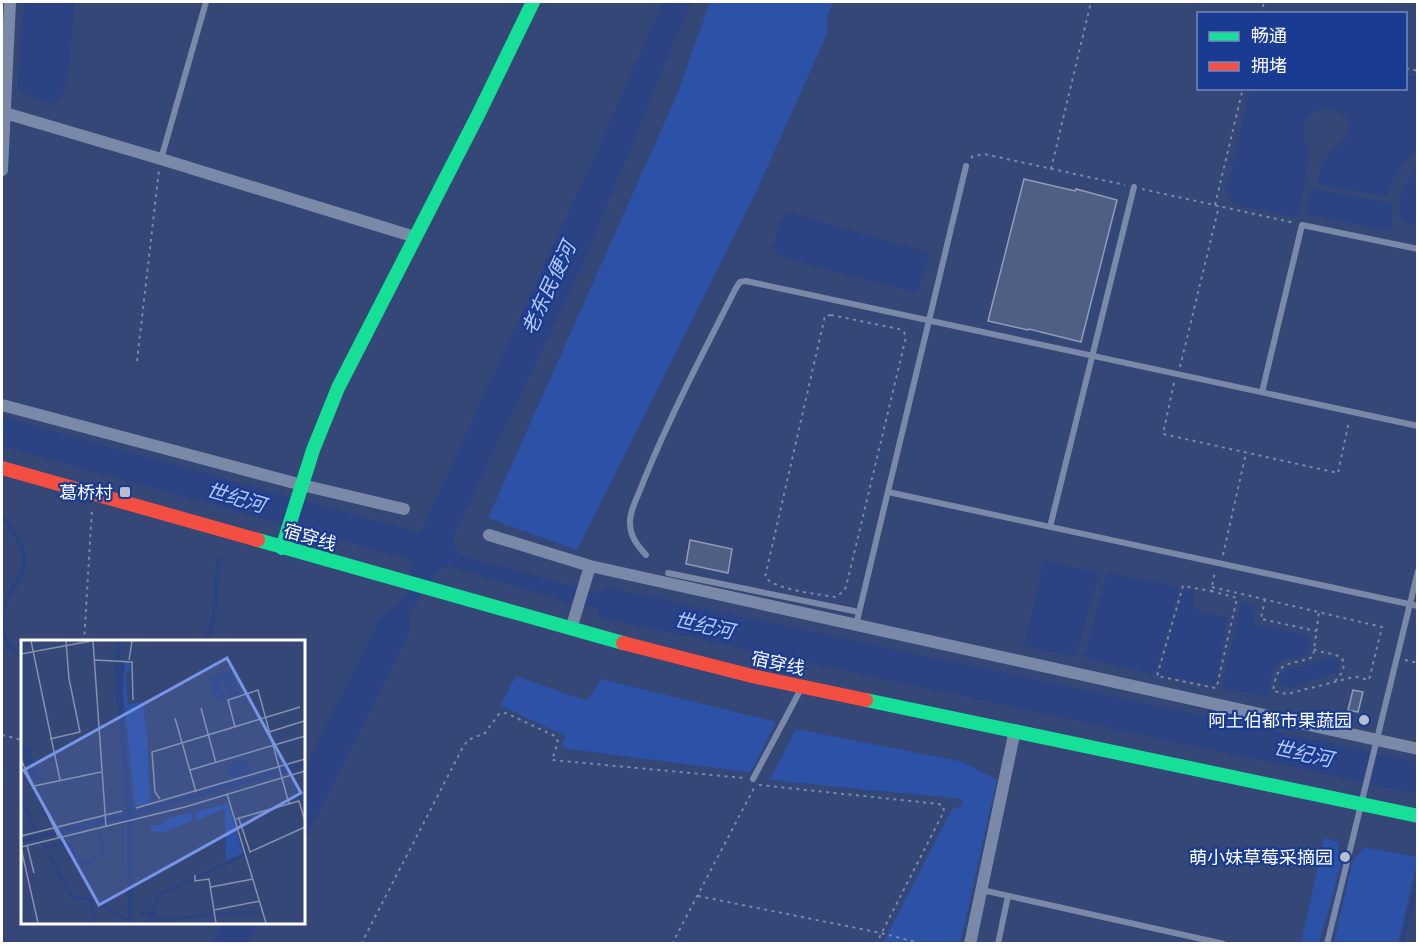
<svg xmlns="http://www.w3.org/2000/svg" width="1419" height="945" font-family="Mulish,'Noto Sans SC',sans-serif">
	<rect width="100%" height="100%" fill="#344776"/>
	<path fill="#2c52a7" d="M710,2H833L827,17V34L756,192L577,550L488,518L676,97Z
		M516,676L587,701L601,679L776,722L753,768L749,772L568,749L562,746L565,736L500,705Z
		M796,729L959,761L971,766L997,780L960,943H883L952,809L962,806V799L770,780Z
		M1324,838L1339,842L1338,850L1342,861L1319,943H1301Z
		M1363,847L1417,857V863L1398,943H1334L1352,864Z"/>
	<path fill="#2b4383" d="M26,2H75C72,26 71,79 60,99L50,104L20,92L18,86L22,16Z
		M662,2H691L581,269L453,537L454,546L461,555L601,594L605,587L1417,762V794L597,617L598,608L567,602L448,566L438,571L409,613L410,632L303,844V773L379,619L394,607L406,595L413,560L2,446V417L420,533L606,131Z
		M1406,75L1417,77V149C1403,160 1395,177 1388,193L1385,196L1325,186L1320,184L1317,181C1320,173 1321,165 1325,158C1332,147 1346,143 1349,130C1353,111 1321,103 1311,115C1307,119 1304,126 1302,132L1309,150L1307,168L1299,215L1293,217L1236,205L1232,201L1227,190L1250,89L1406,88Z
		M1417,166V224C1412,225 1408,224 1404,220C1391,204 1408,179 1417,166Z
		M1313,189L1391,203C1394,210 1393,224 1390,231H1387L1308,214L1306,213L1310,194Z
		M786,212L929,253L918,292H914L781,257L774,252L772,248L783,215Z
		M1044,560L1099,573L1076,657L1024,646Z
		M1110,573L1175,587L1179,590L1156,669L1152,674L1086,658L1084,656L1107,574Z
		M1186,589L1195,591L1193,607C1203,616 1216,613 1227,618L1216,683L1211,685L1162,675L1159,673L1183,591Z
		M1241,602L1255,606L1254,625L1308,635L1309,646L1307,654C1300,658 1295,658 1288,659C1271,662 1271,678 1269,692L1268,695L1265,696L1222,688Z
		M1331,657L1339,661L1338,671C1329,677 1320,678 1310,681C1304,683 1298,687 1291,688C1286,688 1282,685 1279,682V676L1287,668L1301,667Z
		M224,923V922L260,923L247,943H211Z"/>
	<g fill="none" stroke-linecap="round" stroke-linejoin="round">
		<path stroke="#2b4383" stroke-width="4" d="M2,516C11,529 22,541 24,556C27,570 18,579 12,590C3,604 0,630 8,644C12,648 18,652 22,656
			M207,642L215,612L218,559
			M2,935L6,944
			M1402,944L1418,878"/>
	</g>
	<path fill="#4f5f84" stroke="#919cb7" stroke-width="1.5" d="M1024,179L1075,191L1076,189L1117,200L1081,342L1029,329L1028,330L988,321Z
		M690,540L732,549L728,573L686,564Z
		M1353,690L1363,692L1358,712L1348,710Z"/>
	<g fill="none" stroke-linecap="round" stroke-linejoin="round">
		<path stroke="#7b89a9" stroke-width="2" stroke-dasharray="3 4.5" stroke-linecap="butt" d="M1261,14L1264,2
			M1406,68L1418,71
			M971,158L973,156L984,154L1125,185
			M1051,169L1091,2
			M1142,189L1295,223
			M1215,205L1243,88
			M831,315L899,329L904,332L906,337L846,587L843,592L835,597C817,594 776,590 765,577L825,316Z
			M137,361L159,170
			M1180,367L1219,206
			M1174,383L1163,434L1338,473L1349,421
			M1223,555L1246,453
			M1212,587L1382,627L1369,680L1357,677L1350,678L1287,694L1273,691C1278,658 1287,667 1313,657L1319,612
			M1211,591L1237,598L1217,686L1215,688L1157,676L1183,586L1211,591L1215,572
			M1265,599L1261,619L1316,631
			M84,642L92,509
			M1314,649C1323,654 1333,652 1342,658C1346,668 1342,674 1335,681
			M1405,660L1418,663
			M2,735L22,740
			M759,785L939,804L943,806L944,811L940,819L876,944
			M698,896L881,933L923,944
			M361,944L463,747L468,740L485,733L499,714L506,713L555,736L558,742L552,760L744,778
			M672,944L754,788"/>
		<path stroke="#7b89a9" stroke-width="6" d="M161,159L206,2
			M1262,392L1302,225L1418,249
			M888,492L1418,606
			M1050,527L1134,187
			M646,555C638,546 630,537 630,523C629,511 640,492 644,480C671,414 704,351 736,288L740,282L746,281L1418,426
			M668,573L859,612
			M856,625L966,166
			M753,779L802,687
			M982,890L1224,944
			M998,944L1008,896
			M1327,944L1418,571"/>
		<path stroke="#7b89a9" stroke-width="12" d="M5,113L161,159L415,237
			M2,170L10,2
			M2,405L302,485L404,509
			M489,535L590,566L1418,749
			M571,629L590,566
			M970,944L1015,730"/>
		<path stroke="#16e098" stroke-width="14" d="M258,540L623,643
			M282,548L313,450L338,388L478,115L533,2
			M866,700L1418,816"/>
		<path stroke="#f24e42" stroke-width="14" d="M2,468L258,540
			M623,643L752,676L866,700"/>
	</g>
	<g fill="#b8bfcf" stroke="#193b91" stroke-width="2">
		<rect x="119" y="486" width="12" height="12" rx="3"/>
		<circle cx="1364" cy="720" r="6"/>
		<circle cx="1345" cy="857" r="6"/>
	</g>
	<g text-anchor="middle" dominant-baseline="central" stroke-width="4.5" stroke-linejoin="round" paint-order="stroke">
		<g font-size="18" fill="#fff" stroke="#193b91" text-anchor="end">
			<text x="113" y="492">葛桥村</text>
			<text x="1352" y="720">阿土伯都市果蔬园</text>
			<text x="1333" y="857">萌小妹草莓采摘园</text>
		</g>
		<g font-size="18" fill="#fff" stroke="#193b91">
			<text transform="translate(310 537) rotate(16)">宿穿线</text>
			<text transform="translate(778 663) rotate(12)">宿穿线</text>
		</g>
		<g font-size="20" font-style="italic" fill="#b3c8f6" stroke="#193b91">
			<text transform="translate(548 288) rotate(-65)">老东民便河</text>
			<text transform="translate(236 497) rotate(16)">世纪河</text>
			<text transform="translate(704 625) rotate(12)">世纪河</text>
			<text transform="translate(1303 753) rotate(12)">世纪河</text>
		</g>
	</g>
	<g transform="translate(21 640)">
		<rect width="284" height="284" fill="#344776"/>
		<path d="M104,22H109V31H104L107,64L122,62L126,98L129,163L114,166L102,51ZM207,163L222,213L205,221L204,168L175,181L174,172ZM171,172V181L143,192L130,191V186L142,184L143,180Z" fill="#2c52a7"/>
		<path d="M95,1H100L99,21L103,23L101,64L111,172L283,122V127L112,176V283L107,281L106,178L0,203V199L105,173L93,23ZM215,29V50L220,54L206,58L205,54L212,51L205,52L203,41L199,46L205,58L194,61L187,37ZM7,106L19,138V141H13L0,111V107ZM220,120L227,122L231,132L210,138L207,124Z" fill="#2b4383"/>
		<path fill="none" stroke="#2b4383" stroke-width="3" d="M274,139L279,159M0,160L16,191M23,204L51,257L69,259L107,280M25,207L43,203L51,208L55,222L67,224L83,212L79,193M69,260L74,283M119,274L131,273L137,281L191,274M196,274L239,272M128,283L138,255L222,215"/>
		<path fill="none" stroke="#8591ad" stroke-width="1.5" d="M10,1L39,140M72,1L85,187M0,14L70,1M74,20L111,22L112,60M108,20L111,1M180,68L195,123M154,78L175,152M214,87L207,60L237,50L268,164M248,92L283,81M29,99L59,92L48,39L45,1M0,120L38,198M169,130L284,96M13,146L80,132M206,154L245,283M139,159L134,152L131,112L279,67M115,168L284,119M215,179L278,161L284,181M218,179L229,212L284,187M0,196L101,171M6,205L13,233M0,207L164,167L284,131M0,208L17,283M174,235V241L188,239L195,283M190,247L232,239M193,270L239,261"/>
		<path fill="#7795e8" fill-opacity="0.15" stroke="#7795e8" stroke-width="3" d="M206,18L280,153L78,265L3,130Z"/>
		<rect width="284" height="284" fill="none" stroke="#fff" stroke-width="3"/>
	</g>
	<rect width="1419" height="945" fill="none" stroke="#ffffff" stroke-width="6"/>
	<rect x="1197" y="12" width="210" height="78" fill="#193b91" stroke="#7589bd" stroke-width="1.5"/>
	<rect x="1209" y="32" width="30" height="9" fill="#16e098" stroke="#7589bd" stroke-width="1.5"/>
	<text x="1251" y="42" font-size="18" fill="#ffffff">畅通</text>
	<rect x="1209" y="62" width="30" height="9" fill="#f24e42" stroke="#7589bd" stroke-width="1.5"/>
	<text x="1251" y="72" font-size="18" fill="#ffffff">拥堵</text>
</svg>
